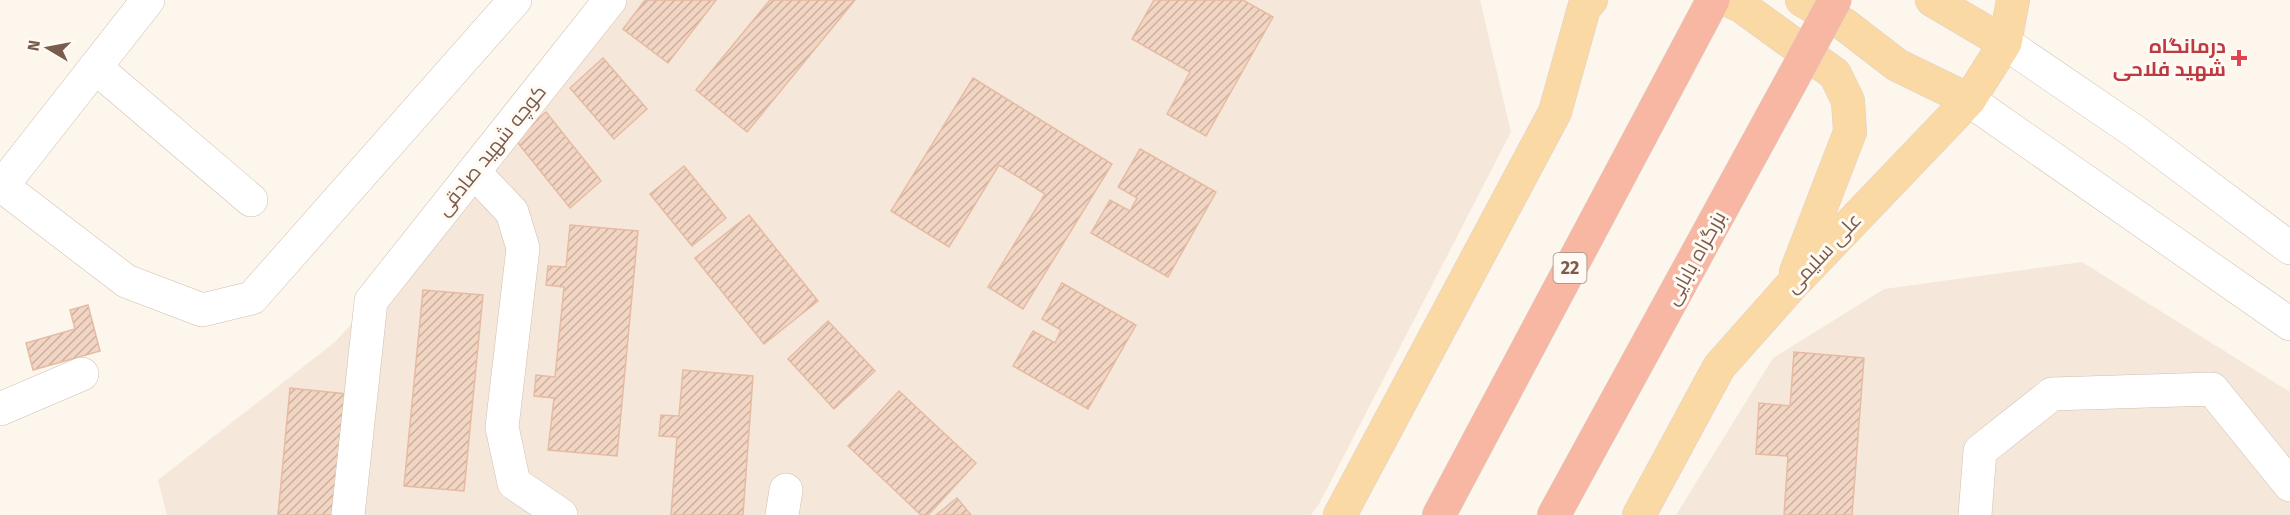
<svg xmlns="http://www.w3.org/2000/svg" width="2290" height="515" font-family="'Fira Sans',Cairo,sans-serif">
	<defs>
		<pattern id="building-hatch" width="6" height="6" patternUnits="userSpaceOnUse" patternTransform="scale(1.5)"><rect width="6" height="6" fill="#f3d5c3"/><path d="M-1 1l2-2M0 6l6-6M5 7l2-2" fill="none" stroke="#cab0a1"/></pattern>
	</defs>
	<rect width="100%" height="100%" fill="#fdf6ec"/>
	<path fill="#f5e8da" d="M628,0H1480L1511,132L1319,504L1311,515H167L158,480L335,342L503,154Z
		M2082,262L2290,392V515H1676L1773,358L1884,289Z"/>
	<path fill="url(#building-hatch)" stroke="#e6bba3" stroke-width="1.5" d="M645,0H716L668,63L623,29Z
		M770,0H855L747,132L696,90Z
		M1154,0H1243L1273,17L1206,136L1167,114L1190,72L1132,39Z
		M603,58L647,109L614,139L570,88Z
		M973,78L1112,164L1023,309L988,287L1045,194L999,165L949,247L891,211Z
		M546,112L601,181L570,208L514,138Z
		M1140,149L1216,192L1168,277L1091,233L1110,200L1130,211L1137,198L1118,187Z
		M684,166L726,218L692,246L650,194Z
		M749,215L818,301L764,344L695,258Z
		M570,225L638,231L617,456L548,450L554,398L534,396L536,375L555,377L564,287L546,285L548,266L566,267Z
		M1062,283L1136,325L1088,409L1013,366L1033,331L1055,343L1061,330L1042,319Z
		M423,290L483,295L464,491L404,486Z
		M88,305L100,351L33,370L26,343L75,329L70,310Z
		M828,321L875,371L834,409L788,359Z
		M1794,352L1864,358L1852,515H1784L1788,456L1756,454L1759,403L1790,406Z
		M683,370L753,376L743,515H671L677,437L659,436L661,415L679,416Z
		M290,388L347,394L336,515H278Z
		M899,391L976,463L928,515H921L848,446Z
		M957,498L971,515H936Z"/>
	<g fill="none" stroke-linecap="round" stroke-linejoin="round">
		<g stroke="#d1beb0" stroke-width="34">
			<path id="minor" d="M148,0L2,186L126,281L202,310L252,298L515,0
				M2005,43L2134,131L2290,248
				M95,67L251,200
				M1969,100L2290,324
				M474,172L512,212L523,248L502,427L514,483L561,515
				M0,409L82,374
				M348,515L371,301L610,0
				M782,515L786,490
				M1975,515L1980,451L2052,394L2212,389L2290,485"/>
		</g>
		<g stroke="#dad1cd" stroke-width="34">
			<path id="major" d="M1728,0L1741,6L1835,74L1848,101L1850,132L1796,272
				M1802,0L1845,25L1897,65L1969,100
				M1932,0L2005,43
				M1340,515L1555,112L1584,8L1591,0
				M1639,515L1719,367L1790,287L1969,100L2005,43L2013,0"/>
		</g>
		<g stroke="#dad1cd" stroke-width="34">
			<path id="highway" d="M1439,515L1713,0
				M1554,515L1793,78"/>
		</g>
		<use href="#minor" stroke="#fff" stroke-width="33"/>
		<use href="#major" stroke="#fbd9a5" stroke-width="33"/>
		<use href="#highway" stroke="#f7b7a3" stroke-width="33"/>
		<g stroke="#dad1cd" stroke-width="34" stroke-linecap="butt">
			<path id="highway-bridge" d="M1793,78L1835,0"/>
		</g>
		<use href="#highway-bridge" stroke="#f7b7a3" stroke-width="33"/>
	</g>
	<path fill="#e0444e" stroke="#fffaf3" stroke-width="2" d="M2236 49h6v6h6v6h-6v6h-6v-6h-6v-6h6z"/>
	<g text-anchor="middle" dominant-baseline="central" stroke-width="6" stroke-linejoin="round" paint-order="stroke">
		<rect fill="#fffaf3" stroke="#a28b7f" stroke-width="1.5" x="1553.5" y="253" width="33" height="30" rx="4.5"/>
		<g font-size="18" font-weight="bold" fill="#7a5c4d">
			<text x="1570" y="268">22</text>
		</g>
		<g font-size="20" font-weight="bold" fill="#be3a42" stroke="#fffaf3" text-anchor="end">
			<text x="2226" y="46">درمانگاه<tspan x="2226" dy="23">شهید فلاحی</tspan></text>
		</g>
		<g font-size="20" fill="#7a5c4d" stroke="#fffaf3">
			<text transform="translate(491 150) rotate(-51)">کوچه شهید صادقی</text>
			<text transform="translate(1823 253) rotate(-47)">علی سلیمی</text>
			<text transform="translate(1695 258) rotate(-61)">بزرگراه بابایی</text>
		</g>
	</g>
	<g transform="translate(48 48) rotate(280)" stroke="#fffaf3" stroke-width="4.5" paint-order="stroke">
	<path d="M0-4.5L10 22L0 15L-10 22Z" fill="#7a5c4d"/>
	<text y="-9" font-size="16" font-weight="bold" text-anchor="middle" fill="#7a5c4d">N</text>
	</g>
</svg>
